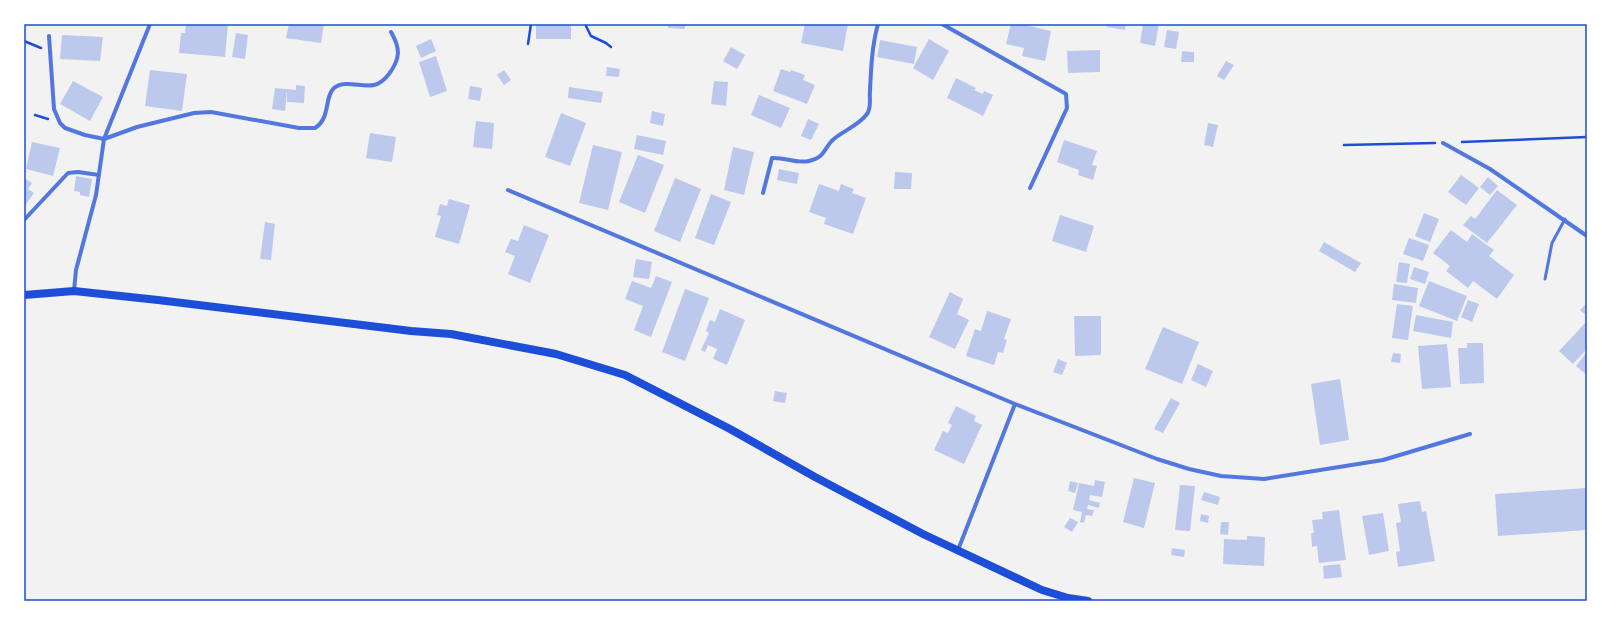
<svg xmlns="http://www.w3.org/2000/svg" width="1611" height="625" font-family="Montserrat,sans-serif">
	<rect width="100%" height="100%" fill="#f2f2f2"/>
	<path fill="#bdc9ec" d="M186,24H228L225,57L179,53L181,33H185Z
		M289,24H324L321,43L286,38Z
		M536,24H571V39H536Z
		M668,24H685V29L668,28Z
		M805,24H848L843,51L801,43Z
		M1011,24H1021L1051,31L1045,61L1022,56L1024,48L1006,44Z
		M1108,24H1126L1125,30L1107,27Z
		M1143,24H1159L1155,46L1140,43Z
		M1167,30L1179,32L1176,49L1164,47Z
		M236,33L248,35L245,59L232,57Z
		M62,35L103,37L100,61L60,59Z
		M431,39L436,51L421,58L416,46Z
		M929,39L949,51L933,80L913,68Z
		M880,40L917,47L914,64L877,57Z
		M731,47L745,55L737,69L723,61Z
		M1100,50V72L1068,73L1067,51Z
		M1182,51L1194,52V62H1181Z
		M436,56L447,91L430,97L419,62Z
		M1226,61L1234,65L1224,80L1217,76Z
		M607,67L620,69L619,77L606,76Z
		M781,69L790,72L791,70L805,75L803,80L815,85L807,104L773,91Z
		M150,70L187,74L182,111L145,106Z
		M504,70L511,80L504,85L497,75Z
		M956,78L976,88L974,90L983,94L984,91L993,95L983,116L947,98Z
		M73,81L103,97L90,121L60,104Z
		M714,81L728,82L726,106L711,104Z
		M296,85L305,86L304,103L287,102V90L285,111L272,109L275,88L296,90Z
		M470,86L482,88L480,101L468,99Z
		M569,87L603,92L601,103L568,98Z
		M759,95L790,108L781,128L751,115Z
		M652,111L665,114L663,126L650,123Z
		M561,113L586,123L570,166L545,157Z
		M808,119L819,124L811,140L801,136Z
		M476,121L494,123L492,149L473,147Z
		M1208,123L1218,125L1213,147L1204,145Z
		M370,133L396,137L392,162L366,158Z
		M637,135L666,141L663,155L634,149Z
		M1064,140L1097,151L1092,165L1097,166L1093,180L1078,175L1079,170L1057,162Z
		M32,142L60,148L53,176L26,169Z
		M593,145L622,152L608,210L579,203Z
		M733,147L754,152L744,195L724,190Z
		M638,155L664,165L645,213L619,202Z
		M779,169L799,173L797,184L777,180Z
		M895,172L912,173L911,189H894Z
		M1461,175L1479,188L1466,205L1448,192Z
		M76,176L92,179L89,197L80,195V192L74,191Z
		M1488,177L1498,186L1490,195L1480,187Z
		M24,178L32,183L28,189L34,193L24,207Z
		M675,178L701,189L680,242L654,231Z
		M819,184L839,191L841,184L854,189L852,193L866,198L853,234L824,224L826,218L809,212Z
		M1497,190L1517,205L1487,243L1463,225L1471,216L1475,219Z
		M711,194L731,202L714,245L695,238Z
		M449,199L470,205L459,244L435,237L441,216L437,215L440,204L447,206Z
		M1424,213L1439,219L1430,242L1415,236Z
		M1060,215L1094,226L1086,252L1052,241Z
		M265,222L275,224L271,260L260,259Z
		M524,225L549,235L530,283L508,274L515,256L505,252L511,239L518,241Z
		M1451,230L1467,242L1472,234L1494,250L1489,256L1514,275L1497,299L1473,281L1468,288L1446,271L1450,266L1433,253Z
		M1409,238L1429,245L1423,261L1403,254Z
		M1324,242L1361,263L1355,272L1319,251Z
		M636,259L652,262L649,279L633,277Z
		M1399,262L1410,264L1407,283L1396,282Z
		M1414,267L1429,272L1425,284L1410,279Z
		M656,276L672,282L651,337L634,330L643,306L625,299L632,281L651,288Z
		M1429,281L1467,296L1457,321L1419,306Z
		M1394,284L1418,288L1416,303L1392,300Z
		M685,289L709,298L685,361L662,352Z
		M950,292L963,299L957,314L969,320L955,349L929,337Z
		M1468,300L1479,304L1472,322L1461,317Z
		M1587,303V316L1580,310Z
		M1397,304L1413,306L1408,340L1392,338Z
		M720,309L745,320L727,365L713,359L717,349L708,345L705,352L701,350L709,333L706,331L710,320L715,322Z
		M987,311L1011,319L1004,339L1007,340L1003,353L998,352L994,365L966,356L975,329L981,331Z
		M1416,315L1453,322L1451,338L1413,331Z
		M1074,316H1101V355L1075,356Z
		M1587,321V349L1573,364L1559,351Z
		M1163,327L1199,342L1182,384L1145,369Z
		M1467,343H1483L1484,383L1460,384L1458,348H1467Z
		M1447,344L1451,387L1422,389L1418,346Z
		M1587,352V375L1576,366Z
		M1393,353L1401,354L1400,363L1391,362Z
		M1058,359L1067,363L1062,375L1053,372Z
		M1198,364L1213,371L1206,387L1191,380Z
		M1340,379L1349,440L1320,445L1311,384Z
		M775,391L787,393L785,403L773,401Z
		M1171,398L1180,403L1163,433L1154,429Z
		M956,406L976,416L974,421L982,425L964,464L934,450L943,431L948,433L952,425L948,423Z
		M1134,478L1155,483L1144,528L1123,522Z
		M1095,480L1105,482L1102,497L1090,495L1089,500L1100,503L1099,508L1088,505L1087,509L1094,510L1092,516L1086,515L1084,523L1080,522L1082,512L1073,510L1079,483L1094,486Z
		M1070,481L1078,483L1075,493L1068,491Z
		M1180,485L1195,486L1190,531L1175,530Z
		M1587,488V530L1498,536L1495,494Z
		M1204,492L1220,497L1218,505L1201,500Z
		M1420,501L1422,512L1426,511L1435,561L1398,567L1396,552L1400,551L1396,523L1401,522L1398,504Z
		M1339,510L1346,560L1319,563L1317,546L1312,547L1311,533H1314L1312,520L1323,519L1322,512Z
		M1383,513L1389,551L1369,555L1362,516Z
		M1201,514L1209,516L1208,523L1200,521Z
		M1070,518L1078,522L1072,532L1064,527Z
		M1221,522H1229L1228,535L1220,534Z
		M1247,536L1265,537L1264,566L1223,564L1224,539L1247,540Z
		M1172,548L1185,550L1184,557L1171,555Z
		M1340,564L1342,577L1324,579L1323,566Z"/>
	<g fill="none" stroke-linecap="round" stroke-linejoin="round">
		<path stroke="#1d4ed8" stroke-width="2.5" d="M585,24L591,36L606,43L611,47
			M24,41L41,48
			M528,44L531,24
			M35,115L48,119
			M1462,142L1587,137
			M1344,145L1435,143"/>
		<path stroke="#5277de" stroke-width="3" d="M1545,279L1552,243L1565,219"/>
		<path stroke="#5277de" stroke-width="4" d="M942,24L1066,94L1067,108L1030,188
			M49,36L54,109L60,123L65,128L85,135L104,139L137,127L194,113L211,112L299,128H315C331,118 324,97 334,88C345,79 362,88 374,85C380,84 385,79 389,74C400,59 401,49 391,32
			M1443,143L1490,169L1587,236
			M508,190L1015,404L1157,459L1189,469L1221,476L1264,479L1383,460L1470,434
			M763,193L772,158C784,157 797,164 809,161C828,156 823,147 835,138C845,130 859,125 867,114C872,107 869,98 870,91C871,69 872,45 878,24
			M24,220L68,173L78,172L99,175
			M74,291L76,270L96,195L104,139L150,24
			M958,550L1015,404"/>
		<path stroke="#1d4ed8" stroke-width="8" d="M24,295L74,291L158,300L411,331L451,334L556,354L625,375L730,429L815,477L923,534L1042,590L1068,598L1088,601"/>
	</g>
	<rect width="1611" height="625" fill="none" stroke="#ffffff" stroke-width="50"/>
	<rect x="25" y="25" width="1561" height="575" fill="none" stroke="#1d4ed8" stroke-width="1.5"/>
</svg>
